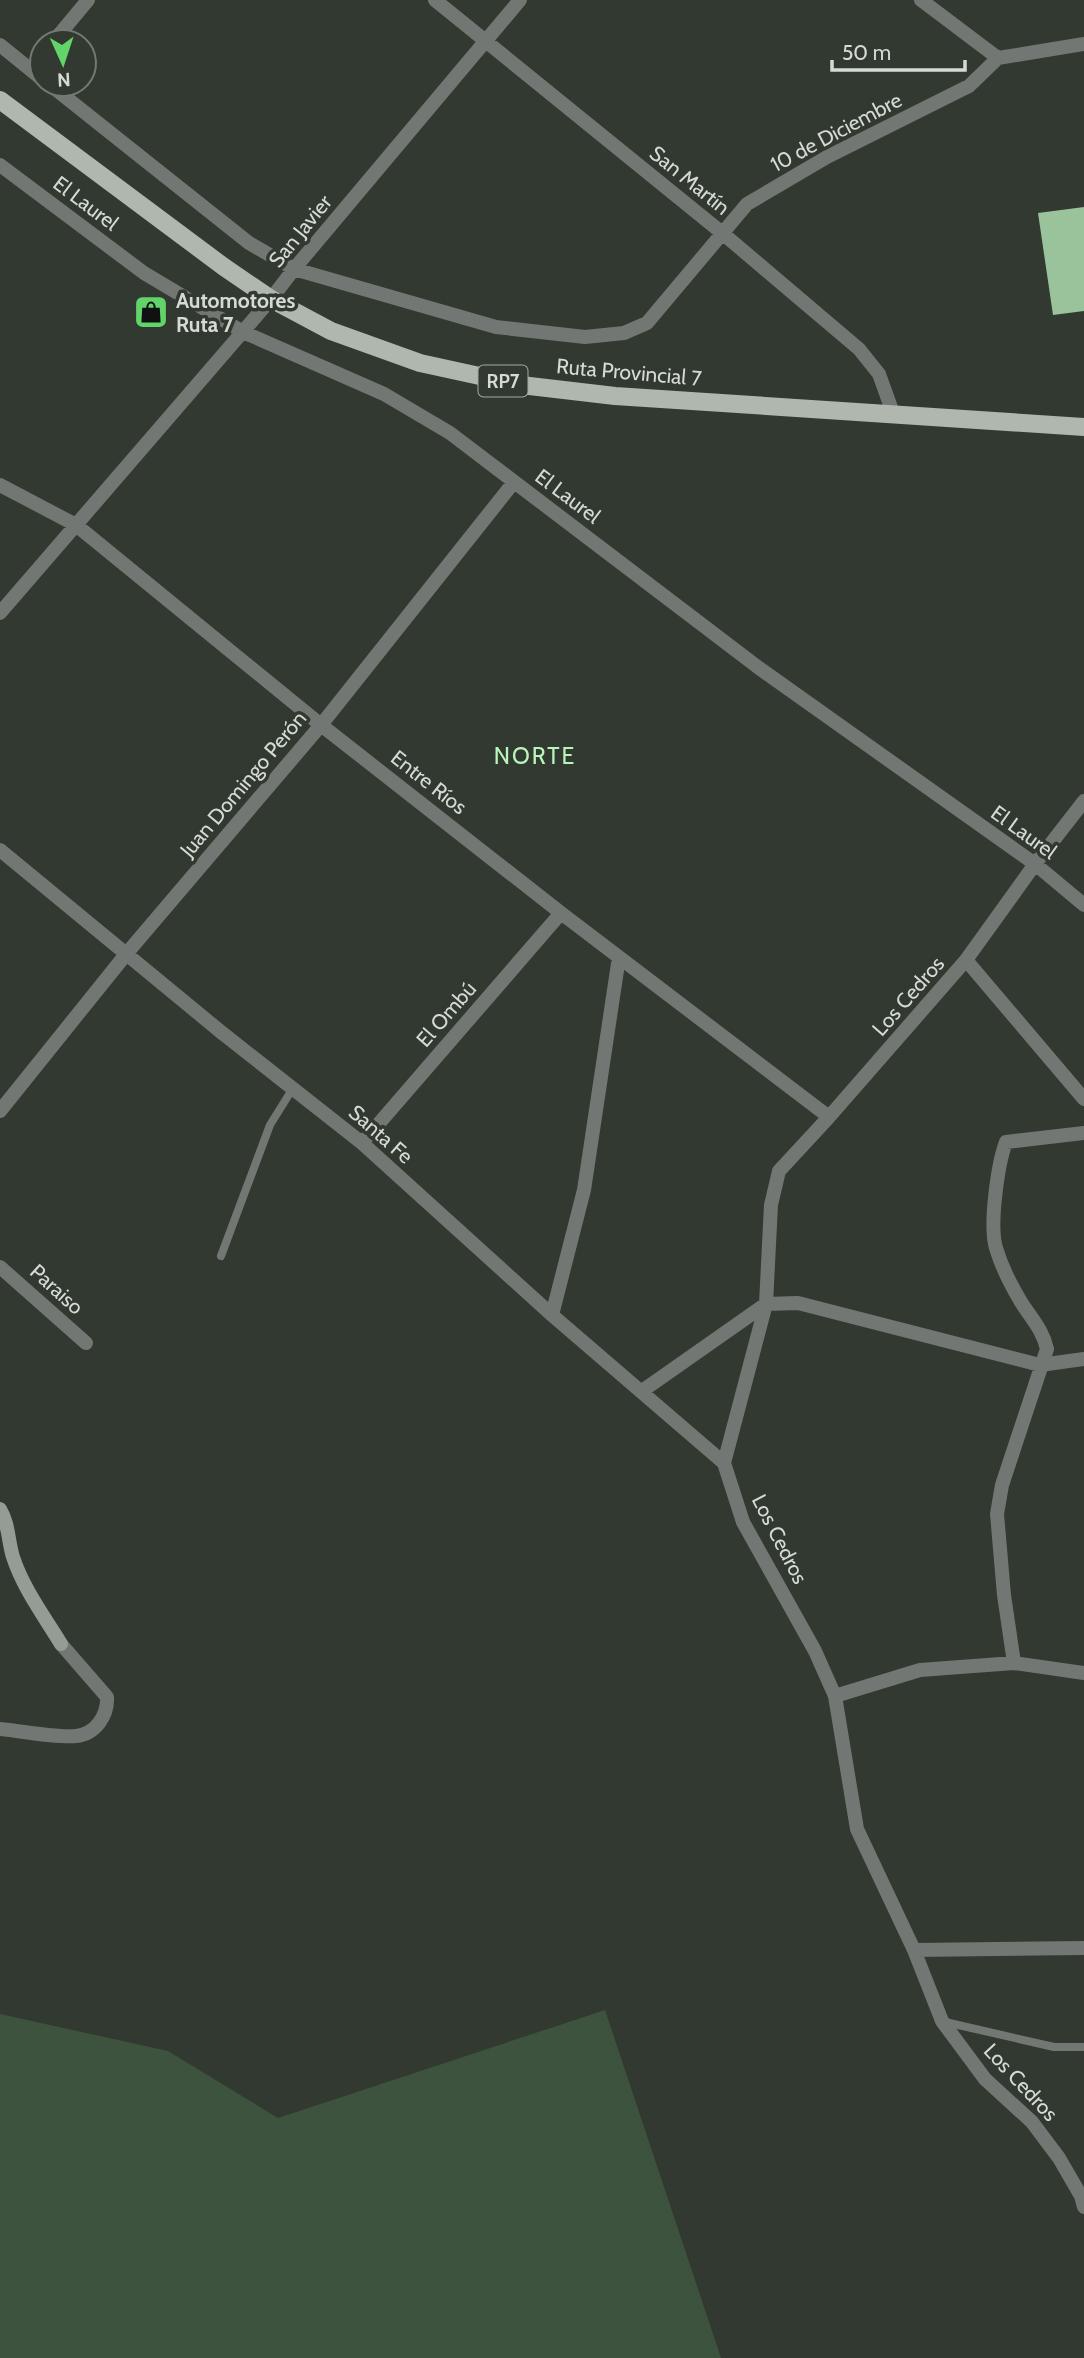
<svg xmlns="http://www.w3.org/2000/svg" width="1084" height="2358" font-family="Cabin,sans-serif">
	<rect width="100%" height="100%" fill="#313931"/>
	<path fill="#3d533d" d="M605,2010L721,2358H0V2014L168,2051L278,2118Z"/>
	<path fill="#9ac39b" d="M1084,207V311L1053,315L1038,213Z"/>
	<g fill="none" stroke-linecap="round" stroke-linejoin="round">
		<path stroke="#737773" stroke-width="8" d="M221,1256L270,1125L293,1088
			M945,2022L1054,2047H1084"/>
		<path stroke="#737773" stroke-width="14" d="M435,0L721,232L859,349L879,374L893,413
			M921,0L998,58
			M53,42L88,0
			M0,45L42,79
			M30,69L42,55
			M49,84L249,243L294,269L496,327L585,337L624,333L647,323L747,204L827,157L969,86L998,58L1084,44
			M0,165L144,273L243,332L384,394L450,433L759,668L1035,864L1084,905
			M0,485L76,525L321,725L561,913L829,1117
			M0,613L271,299L294,269L520,0
			M1084,801L1035,864L966,960L829,1117L779,1171L771,1205L766,1304L724,1463L743,1522L815,1651L835,1696L857,1829L914,1950L942,2021L985,2079L1032,2122L1059,2158L1081,2196L1084,2207
			M0,850L221,1032L362,1143L552,1315L724,1463
			M966,960L1084,1099
			M0,1111L127,953L321,725L514,482
			M362,1143L561,913
			M0,1267L86,1343
			M552,1315L584,1190L619,957
			M642,1391L766,1304L798,1303L1040,1365L1084,1359
			M1014,1663L1004,1595L997,1514L1002,1485L1047,1349C1043,1330 1031,1318 1021,1302C1012,1287 1001,1265 996,1248C989,1225 998,1163 1006,1142L1084,1133
			M835,1696L920,1670L1014,1663L1084,1673
			M0,1729C22,1731 55,1738 76,1736C96,1734 108,1715 107,1697L61,1644
			M914,1950L1084,1948"/>
		<path stroke="#959b95" stroke-width="14" d="M0,1509C9,1524 8,1541 13,1557C23,1588 44,1616 61,1644"/>
		<path stroke="#afb7af" stroke-width="18" d="M0,100L224,267L271,299L331,331L420,363L521,385L615,396L1084,427"/>
	</g>
	<defs>
		<g id="shop-square" transform="scale(1.75)"><rect x="-9" y="-9" width="18" height="18" rx="4" fill="#61d46a" stroke="#313931"/><path d="M-5-2.5h2.3a2.7 3.5 0 0 1 5.4 0H5L5.5 6h-11ZM-1.5-2.5h3a1.5 2.3 0 0 0-3 0Z" fill="#111"/></g>
	</defs>
	<g fill-rule="evenodd">
		<use href="#shop-square" x="151" y="312"/>
	</g>
	<g text-anchor="middle" dominant-baseline="central" stroke-width="7" stroke-linejoin="round" paint-order="stroke">
		<rect fill="#313931" stroke="#a4aaa4" stroke-width="2" x="478.5" y="365.5" width="49" height="31" rx="5"/>
		<g font-size="19" font-weight="bold" fill="#d5dad5">
			<text x="503" y="381">RP7</text>
		</g>
		<g font-size="21" fill="#d5dad5" stroke="#313931">
			<text transform="translate(836 132) rotate(-28)">10 de Diciembre</text>
			<text transform="translate(690 180) rotate(39)">San Martín</text>
			<text transform="translate(86 203) rotate(37)">El Laurel</text>
			<text transform="translate(300 231) rotate(-51)">San Javier</text>
			<text transform="translate(629 372) rotate(5)">Ruta Provincial 7</text>
			<text transform="translate(568 496) rotate(37)">El Laurel</text>
			<text transform="translate(429 782) rotate(38)">Entre Ríos</text>
			<text transform="translate(243 784) rotate(-50)">Juan Domingo Perón</text>
			<text transform="translate(1024 832) rotate(36)">El Laurel</text>
			<text transform="translate(908 996) rotate(-49)">Los Cedros</text>
			<text transform="translate(446 1014) rotate(-49)">El Ombú</text>
			<text transform="translate(381 1134) rotate(41)">Santa Fe</text>
			<text transform="translate(57 1289) rotate(42)">Paraiso</text>
			<text transform="translate(780 1539) rotate(63)">Los Cedros</text>
			<text transform="translate(1021 2082) rotate(47)">Los Cedros</text>
		</g>
		<g font-size="21" font-weight="bold" fill="#d5dad5" stroke="#313931" text-anchor="start">
			<text x="176" y="300">Automotores<tspan x="176" dy="24">Ruta 7</tspan></text>
		</g>
		<g font-size="23" letter-spacing="2" fill="#b9f5ba" stroke="#313931">
			<text x="535" y="756">NORTE</text>
		</g>
	</g>
	<g transform="translate(63 63) rotate(177)"><circle r="33" fill="#313931" stroke="#737973" stroke-width="2"/>
	<path d="M0-5L12 26L0 18L-12 26Z" fill="#61d46a"/>
	<text y="-10" font-size="19" font-weight="bold" text-anchor="middle" fill="#d5dad5">N</text>
	</g>
	<path d="M832 60v10h133v-10" fill="none" stroke="#d5dad5" stroke-width="3.5"/>
	<text x="842" y="60" font-size="21" fill="#d5dad5" stroke="#313931" stroke-width="5" paint-order="stroke">50 m</text>
</svg>
